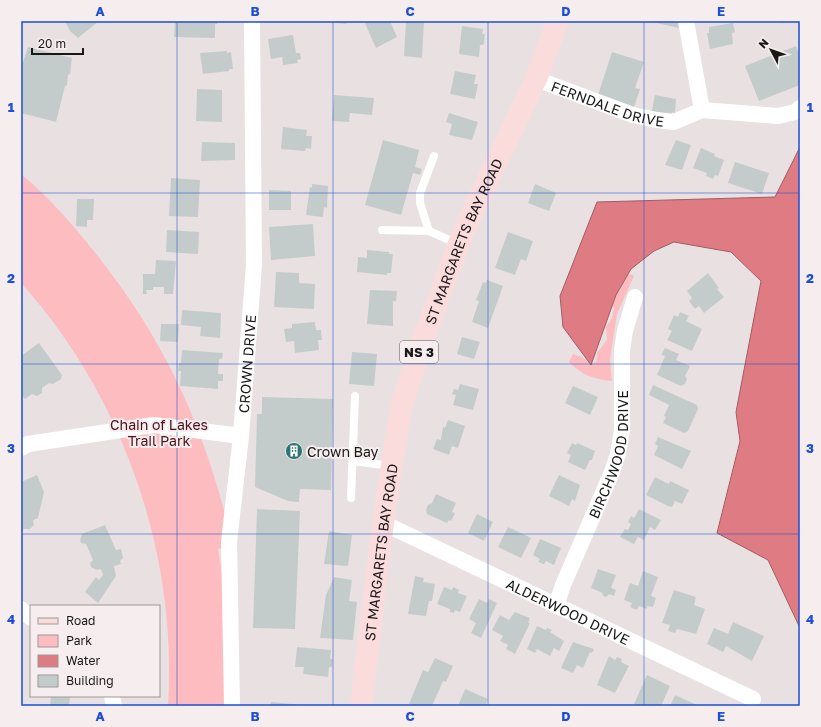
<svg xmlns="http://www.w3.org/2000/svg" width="821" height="727" font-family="'Golos Text',sans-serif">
	<rect width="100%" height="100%" fill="#e9e1e1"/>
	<path fill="#fdbcbf" d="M21,174C50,198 74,226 97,255C169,346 207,434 233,546L218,549L224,585L229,706H168C178,554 123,396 21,283Z
		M630,274L634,276L617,314L610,360L612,381C593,379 582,375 569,362L573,354L582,357L590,364L596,362L597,353L607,340L606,327L612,318L614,309L612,305L617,290L621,282Z"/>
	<path fill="#de7b83" stroke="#a35d63" d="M800,147V628L768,560L717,533L740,441L736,412L761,281L731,252L674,242L654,251L631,269L616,295L591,365L563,327L560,296L597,202L775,197Z"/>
	<path fill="#c4cccb" d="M65,21H99L78,38L70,31Z
		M175,21H217V24H215V38L174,37Z
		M336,21H347L346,24L336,23Z
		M364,21H390L397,37L376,48Z
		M406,21H424L422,58L404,56Z
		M652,21H678L679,28L652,22Z
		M780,21H797V22L780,23Z
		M733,23L735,32L732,33L733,44L710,49L707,33H709V27Z
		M462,26L483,29L482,34H485L484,43L483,45H480L479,57L459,54Z
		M293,35L296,53H300L301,59L297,60L298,63L283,65L282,57L271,59L268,39Z
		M796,46L800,56V85L759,101L745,66Z
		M28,47L72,58L70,74L68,75L67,85L65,86L56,122L21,113V68Z
		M227,51V53L231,52L233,69H229V71L203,74L200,53Z
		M612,52L644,62L635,88L640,89L633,110L597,98Z
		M455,71L476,75L474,84H478L475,99L450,94Z
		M197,89L222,90V122L196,121Z
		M334,95L374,98L372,115L350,113L349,122L332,121Z
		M655,95L676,99L675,113L672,112L671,119L651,115Z
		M449,113L478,122L472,140L449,135L452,124L446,122Z
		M283,127L307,130L306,136H312L311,149L306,148L305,151L281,149Z
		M383,140L419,150L415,167L422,169L420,175L413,173L401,215L365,205Z
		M676,140L691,145L682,170L665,165Z
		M202,142L235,143V160L201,161Z
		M701,148L715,154L714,156L724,160L718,176L715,175L713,179L706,176L707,173L693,168Z
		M735,162L769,173L762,194L728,183Z
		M171,178L200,180L198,217L169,216Z
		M312,184L328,186L327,208L324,207L323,217L306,215L310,187L312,188Z
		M535,184L556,193L549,211L528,203Z
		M269,190L291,191V210H269Z
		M77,199H94L93,220H87V227L76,226Z
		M313,224L315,256L271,260L269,227Z
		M167,230L199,232L198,254L166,252Z
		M508,232L533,241L526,261L521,259L515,275L495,268Z
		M367,250L389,252V254H393L391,273H387V275L357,272L358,257L367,258Z
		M156,260L176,261L173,294H164V287H153V290H146L147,294H143V274H155Z
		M276,272L299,273V283L315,284L314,309L274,307Z
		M708,273L719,288L717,289L724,297L704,313L699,306L695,309L689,301L692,298L687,291Z
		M487,280L503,286L488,328L472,322L479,301L476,300L483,282L486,283Z
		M370,290L397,291L396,301H393V326L367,324Z
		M182,310L221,313L220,338L200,336L201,327L181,325Z
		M680,312L689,316L686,321L702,329L692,351L667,340L672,331L668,329L674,315L678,317Z
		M315,322L316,330H321L322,340H318L319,350L295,353L294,341L286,342L284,329L292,328V324Z
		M161,324H179L178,342L160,341Z
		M462,337L480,342L474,359L457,354Z
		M39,343L62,375L61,379L53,384L49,383L42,388V393L37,396L32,394L25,399L21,394V356Z
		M665,348L679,354L676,360L690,366L685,376L687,379L685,384L681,386L657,375L665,356L661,355Z
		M182,350L223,353L222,359H219L218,374H223V381H218V389L180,386L181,371H178L179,363H181Z
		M352,352L377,354L374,386L349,384Z
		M460,384L479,389L473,410L453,405L456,395L452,394L454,389L458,390Z
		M653,385L697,405L698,409L688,431L684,433L663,423L666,417L664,416L669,405L649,395Z
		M573,386L598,397L590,415L565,403Z
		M262,397L333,399L331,490L300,489L299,502L288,501L255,487L257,414H262Z
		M448,420L465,426L458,448L452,446L449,455L433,449L437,439L441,440L443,427L445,428Z
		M658,437L691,451L682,469L654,455L658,446L655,444Z
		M572,443L576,445L577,443L595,451L592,460H590L585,470L568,462L571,455L567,453Z
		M37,475L44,492L38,518L33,520L34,525L30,529H21V482Z
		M559,475L580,485L575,501L572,499L569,506L549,496Z
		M655,477L669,484L670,481L689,490L682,504L675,501L672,507L668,506L646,495Z
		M436,494L456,503L452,512L455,513L451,521L449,520L447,523L427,514L426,510L428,505L432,503Z
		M257,509L300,511L295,629L253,628Z
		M639,509L661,520L655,530L650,527L644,540L638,537L634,544L620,537L625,529L628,530L631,524L628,522L631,516L634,518Z
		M477,514L493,522L484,541L468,533Z
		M105,525L116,550L121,549L123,558L120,561L121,564L114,566L116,576L98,603L85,592L96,577L99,580L103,575L101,569L97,570L91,567L90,563L93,560L86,544L81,543L80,540L82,534Z
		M508,527L531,538L521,558L498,547Z
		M329,531L352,535L348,566L324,564Z
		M540,539L561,548L554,565L546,561L544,564L538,562L540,559L533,555Z
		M598,569L616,575L611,588L616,590L614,596L609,594L606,597L602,595L603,593L591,588Z
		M643,571L658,577L651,596L656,598L653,607L647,606V609L639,606L637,610L630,607L632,603L624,600L630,583L638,586Z
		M415,576L424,578L423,582L435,584L432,601H429L426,616L408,614Z
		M334,577L352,580L349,601L357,602L353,640L320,638L326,595Z
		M444,587L452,590L453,587L459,590L458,593L467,596L460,612L455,610L454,613L450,612V609L437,604Z
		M674,590L696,597L694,605L705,609L696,634L677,629L675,633L668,631L670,625L662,623Z
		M479,599L487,603L489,599L497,603L481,638L471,633L476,623L469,619Z
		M515,612L530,618L528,623H530L515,654L506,649L508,645L500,641L503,636L492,630L500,615L509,620Z
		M733,622L764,636L752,661L726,646L723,652L707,644L714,628L728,634Z
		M537,626L546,630L547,628L552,630L550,632L564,641L559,651L554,648L550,656L537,649L535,653L527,649Z
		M573,642L594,649L592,653L590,652L583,668L577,665L573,673L561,668Z
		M297,647L331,650L330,659H333L332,667H329L328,677L303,674L304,667H295Z
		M609,656L615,660L617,657L622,659L621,662L629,666L615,693L597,685Z
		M435,658L453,666L446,682L443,681L432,706H415L409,704L423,670L428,672Z
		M647,675L670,686L661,706H639L634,704Z
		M465,689L488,699L485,706H458Z
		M675,695L697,705V706H670Z
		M51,696L70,697L69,706H50Z
		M271,702L302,705V706H270Z"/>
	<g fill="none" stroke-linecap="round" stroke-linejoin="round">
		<path stroke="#fff" stroke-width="8" d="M382,230L429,231L458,244
			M429,231L420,203V193L434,156
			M353,461L391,466
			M351,498L355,396"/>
		<g stroke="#fff" stroke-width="16">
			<path d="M686,21L702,110"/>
			<path id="s1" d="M536,79L633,115L657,120L674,122L702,110L778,116L795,112L800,108"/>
			<path d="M21,448L28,444L154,425L241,436"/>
			<path id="s2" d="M383,523L753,699"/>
			<path id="s3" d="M556,606L563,585L612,472L618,454L622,430V350L625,331L635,297"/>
			<path d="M21,609L31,618"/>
			<path d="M112,696L114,706"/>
			<path id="s4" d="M232,706L229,542L241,436L254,265L252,21"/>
		</g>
		<path stroke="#fbdcdd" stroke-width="22" id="s5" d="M361,706L383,523L401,407L422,342L464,230L536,79L558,21"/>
	</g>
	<path fill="none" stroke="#1d4ed8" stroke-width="1" stroke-opacity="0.55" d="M177,21V706M333,21V706M488,21V706M644,21V706M21,193H800M21,364H800M21,534H800"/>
	<defs>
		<g id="building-disc" transform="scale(0.9)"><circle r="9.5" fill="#2c7572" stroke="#f6eeee"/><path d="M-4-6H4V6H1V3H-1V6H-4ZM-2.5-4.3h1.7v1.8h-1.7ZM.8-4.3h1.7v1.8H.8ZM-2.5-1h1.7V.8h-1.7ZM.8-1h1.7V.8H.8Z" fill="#fff"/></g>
	</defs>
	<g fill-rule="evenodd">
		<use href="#building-disc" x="294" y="451"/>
	</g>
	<g text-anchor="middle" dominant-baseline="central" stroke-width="4" stroke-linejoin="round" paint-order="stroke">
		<rect fill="#f6eeee" stroke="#5c5858" stroke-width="1" x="400" y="341" width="38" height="22" rx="3"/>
		<g font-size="13" font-weight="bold" fill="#1a1717">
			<text x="419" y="352">NS 3</text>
		</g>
		<g font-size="14" fill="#1a1717" stroke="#f6eeee">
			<text stroke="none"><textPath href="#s1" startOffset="76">FERNDALE DRIVE</textPath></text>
			<text stroke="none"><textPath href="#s5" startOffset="479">ST MARGARETS BAY ROAD</textPath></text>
			<text stroke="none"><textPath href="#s4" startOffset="343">CROWN DRIVE</textPath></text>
			<text stroke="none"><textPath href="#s3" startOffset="162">BIRCHWOOD DRIVE</textPath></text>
			<text stroke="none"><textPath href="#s5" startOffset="155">ST MARGARETS BAY ROAD</textPath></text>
			<text stroke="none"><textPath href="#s2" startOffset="205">ALDERWOOD DRIVE</textPath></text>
		</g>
		<g font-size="14" fill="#4e101b" stroke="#f6eeee">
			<text x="159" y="424">Chain of Lakes<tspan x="159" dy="16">Trail Park</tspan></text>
		</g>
		<g font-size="14" fill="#1a1717" stroke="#f6eeee" text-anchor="start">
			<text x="307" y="451">Crown Bay</text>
		</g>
	</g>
	<rect width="821" height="727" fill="none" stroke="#f6eeee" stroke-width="44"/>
	<rect x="30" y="605" width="130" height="92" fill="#f6eeee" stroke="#9e9898"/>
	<rect x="38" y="618" width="20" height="6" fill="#fbdcdd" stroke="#9e9898"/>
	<text x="66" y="625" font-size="12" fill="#1a1717">Road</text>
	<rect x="38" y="635" width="20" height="12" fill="#fdbcbf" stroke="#9e9898"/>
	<text x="66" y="645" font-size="12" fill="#1a1717">Park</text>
	<rect x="38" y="655" width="20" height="12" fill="#de7b83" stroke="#9e9898"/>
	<text x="66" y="665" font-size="12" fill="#1a1717">Water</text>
	<rect x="38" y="675" width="20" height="12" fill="#c4cccb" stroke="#9e9898"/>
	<text x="66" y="685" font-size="12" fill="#1a1717">Building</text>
	<g transform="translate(771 50) rotate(311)" stroke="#f6eeee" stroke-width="3" paint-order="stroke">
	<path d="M0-3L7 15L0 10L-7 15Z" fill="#1a1717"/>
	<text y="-6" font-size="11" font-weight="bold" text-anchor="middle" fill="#1a1717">N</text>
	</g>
	<path d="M32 48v6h51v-6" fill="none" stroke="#1a1717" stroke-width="2"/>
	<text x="38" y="48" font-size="12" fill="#1a1717" stroke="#f6eeee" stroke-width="3" paint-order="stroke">20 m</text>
	<rect x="22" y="22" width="777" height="683" fill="none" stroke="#1d4ed8" stroke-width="1.5"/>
	<g font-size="13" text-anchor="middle" font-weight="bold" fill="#1d4ed8">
		<text x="100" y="16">A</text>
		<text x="255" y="16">B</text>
		<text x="410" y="16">C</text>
		<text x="566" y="16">D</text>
		<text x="721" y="16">E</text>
		<text x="11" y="112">1</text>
		<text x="810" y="112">1</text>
		<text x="11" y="283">2</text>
		<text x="810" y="283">2</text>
		<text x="11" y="453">3</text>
		<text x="810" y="453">3</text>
		<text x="11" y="624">4</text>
		<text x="810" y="624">4</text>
		<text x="100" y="721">A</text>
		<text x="255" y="721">B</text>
		<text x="410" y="721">C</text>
		<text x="566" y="721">D</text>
		<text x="721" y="721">E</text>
	</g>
</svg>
